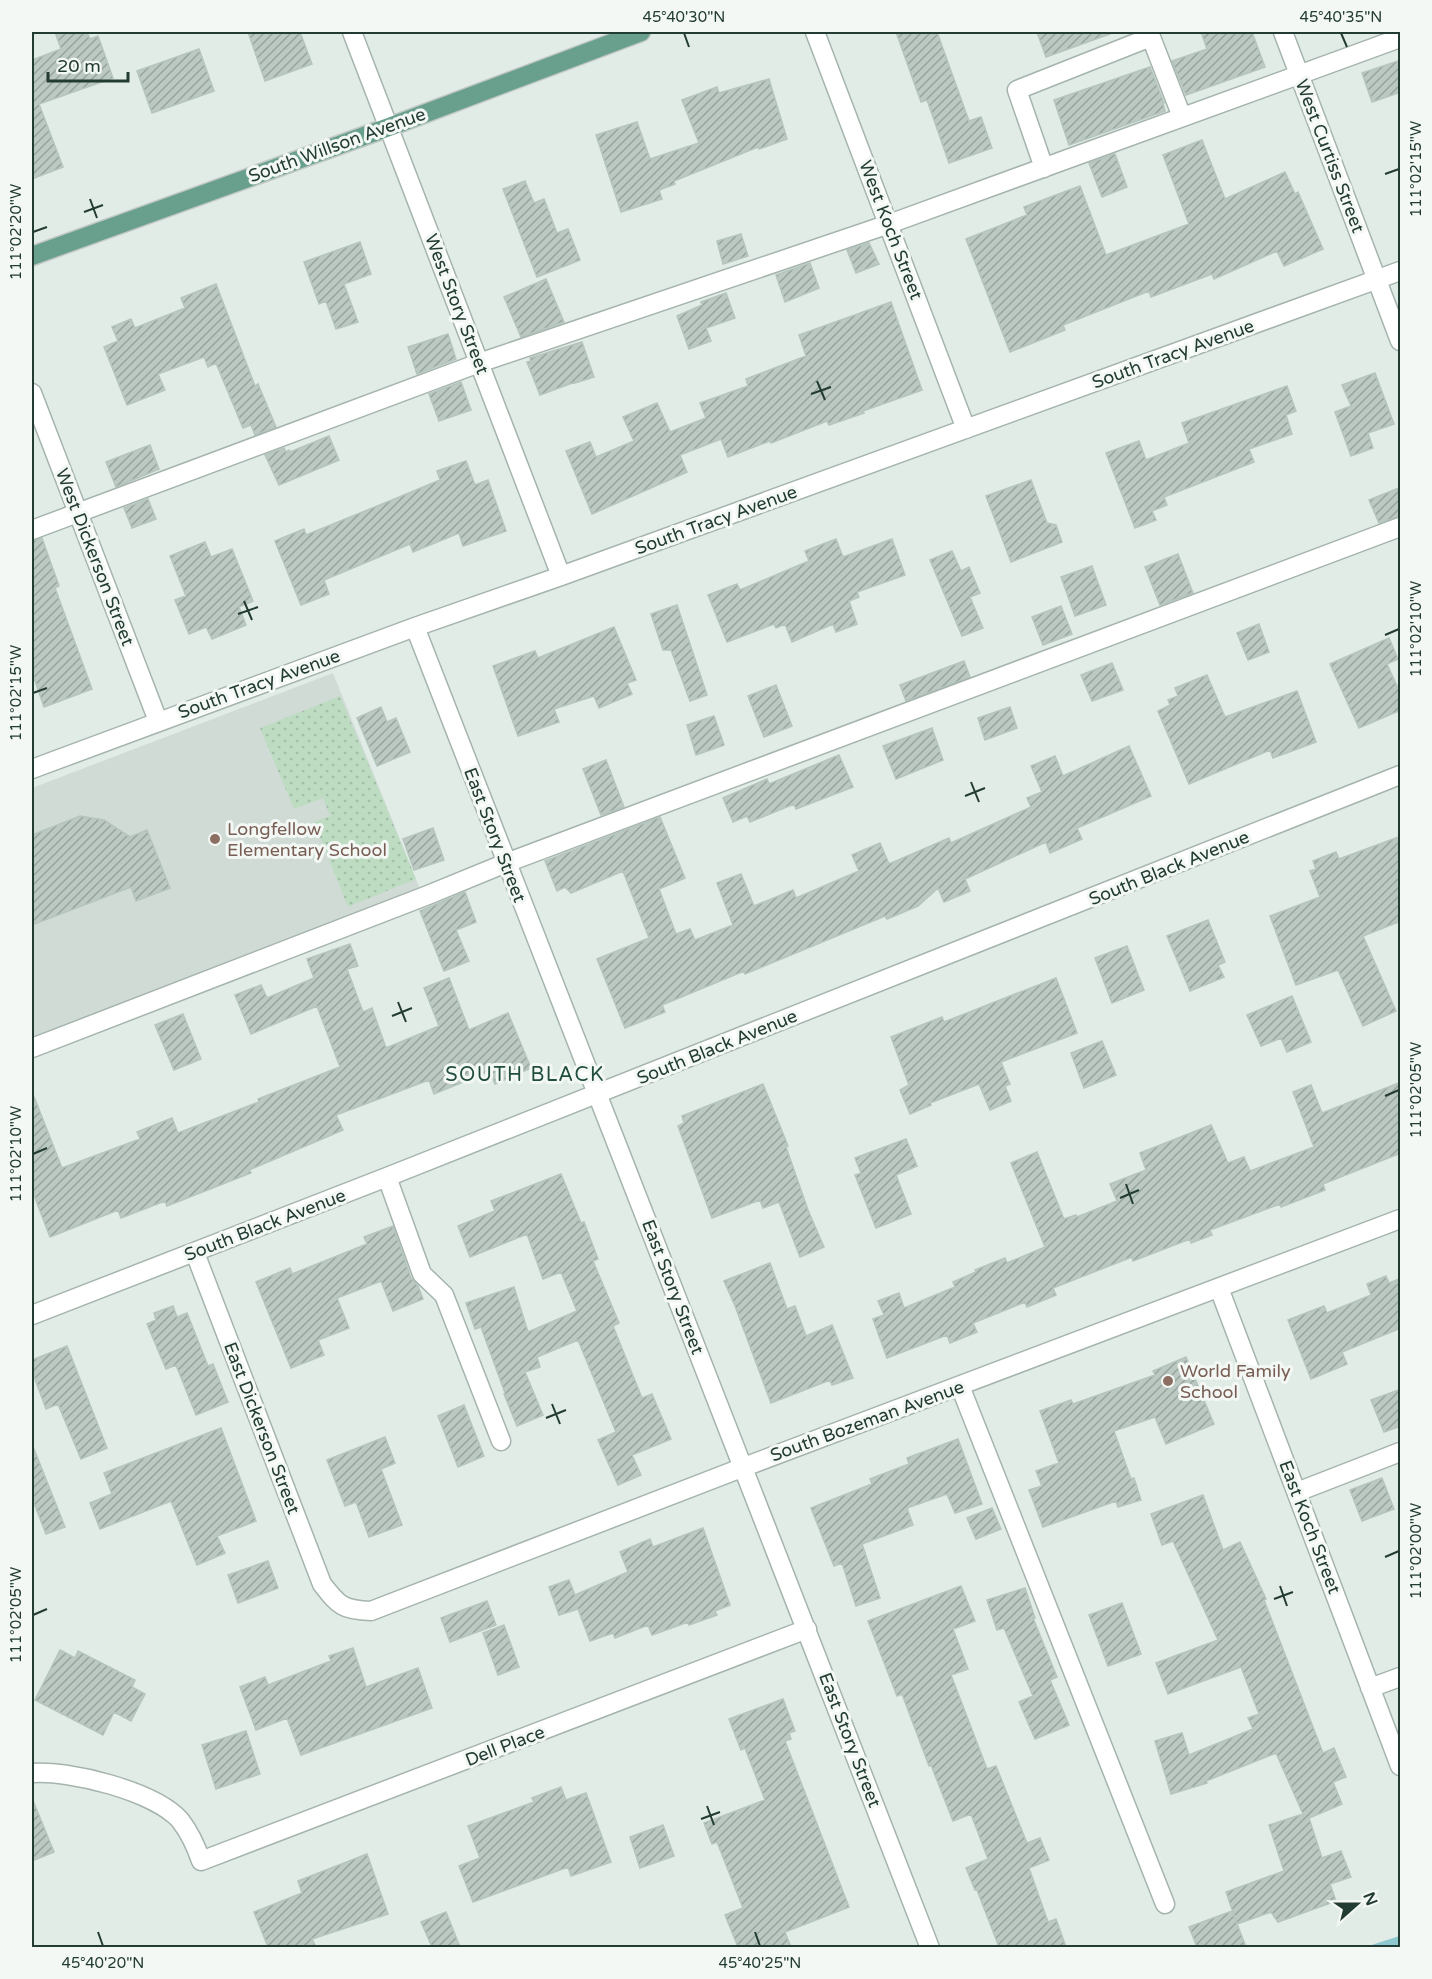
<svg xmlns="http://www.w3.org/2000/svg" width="1432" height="1979" font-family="'Varela Round',sans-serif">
	<defs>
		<pattern id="park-dots" width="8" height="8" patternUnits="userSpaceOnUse" patternTransform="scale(1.5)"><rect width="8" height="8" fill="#bddcc2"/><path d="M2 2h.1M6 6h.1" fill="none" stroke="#a2bea7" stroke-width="1.8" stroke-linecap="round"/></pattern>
		<pattern id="building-hatch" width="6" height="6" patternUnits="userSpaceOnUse" patternTransform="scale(1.5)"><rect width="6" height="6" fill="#bbc9c2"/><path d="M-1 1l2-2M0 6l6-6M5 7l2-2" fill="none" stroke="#98a49e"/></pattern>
	</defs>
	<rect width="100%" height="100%" fill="#e2ece7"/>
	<path fill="#d1dbd6" d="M333,673L420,889L32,1037V788Z"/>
	<path fill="url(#park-dots)" d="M340,696L416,879L348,907L314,822L330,816L323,798L294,809L260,728Z"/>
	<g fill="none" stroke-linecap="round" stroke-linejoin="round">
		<path stroke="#8dc9ce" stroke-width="8" d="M1375,1948L1400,1940"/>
	</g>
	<path fill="url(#building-hatch)" stroke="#b5c5bd" stroke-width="1.5" d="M55,32H87L90,39L98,36L113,78L39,104L63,167L32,179V60L61,49Z
		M248,32H300L312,64L265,81Z
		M896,32H937L969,121L981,117L992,148L949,163L927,100L921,102Z
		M1037,32H1110V34L1046,57Z
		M1201,32H1252L1265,67L1186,95L1172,61L1207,49Z
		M199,49L214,91L152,113L137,71Z
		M1401,60V92L1372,102L1362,73Z
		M1150,67L1164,103H1163L1165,111L1069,145L1054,100Z
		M769,79L787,139L759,149L758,147L674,181L675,184L659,190L662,199L621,212L596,135L637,122L650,159L699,143L682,100L717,87L719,93Z
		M1202,140L1225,199L1285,172L1295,194L1298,192L1323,249L1284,266L1277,251L1214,279L1212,274L1151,297L1149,291L1063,325L1065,330L1010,352L966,239L1027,215L1024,207L1080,186L1106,255L1189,224L1163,155Z
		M1115,154L1127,187L1102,197L1089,163Z
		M525,181L534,203L544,199L557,233L568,229L580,260L537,277L503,189Z
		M741,234L748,256L723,264L717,241Z
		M360,242L371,274L344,284L358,322L336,329L326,301L319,304L304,262Z
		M869,243L879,264L856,273L847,250Z
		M810,263L819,288L785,302L776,275Z
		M546,279L564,322L521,337L504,297Z
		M216,284L255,386L258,384L276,427L255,435L251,425L243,428L216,363L208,367L204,357L158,374L165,390L127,405L104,347L118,341L112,327L131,319L135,328L185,308L181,298Z
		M726,293L735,318L706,328L711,341L689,349L677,316L702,305L701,302Z
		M891,302L922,390L863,411L864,413L829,425L827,421L771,443L770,441L728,457L721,439L680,455L687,472L592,514L566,451L590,442L596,457L634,441L623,417L657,403L670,432L706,418L700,403L748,386L746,379L806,356L799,335Z
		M448,334L456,359L417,374L408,347Z
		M582,342L594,377L575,383V382L540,395L527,362L531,361L530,358Z
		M1375,373L1394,424L1368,433L1373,448L1351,456L1335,412L1351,406L1342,385Z
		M461,382L471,410L439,421L429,394Z
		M1287,386L1296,411L1286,415L1292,434L1249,449L1254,462L1164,497L1167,505L1152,511L1156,520L1135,528L1106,453L1139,441L1146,460L1189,443L1182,423Z
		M329,436L339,460L279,485L265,455L284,448L286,452L289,450L290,452Z
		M150,445L159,469L116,487L106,462Z
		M466,461L475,485L488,480L506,531L463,546L459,533L413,552L410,544L324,580L329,594L301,605L275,541L304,529L306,535L392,500L440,480L437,471Z
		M1031,480L1047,523L1056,525L1062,542L1011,562L986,496Z
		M1401,487V516L1379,523L1369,500Z
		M148,499L156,519L132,528L124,508Z
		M42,538L59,586L55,588L92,689L44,707L32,672V541Z
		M836,539L843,557L892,539L905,575L857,592L859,597L849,601L857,624L836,632L833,624L792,642L785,624L776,628L774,624L727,642L708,595L737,584L740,590L809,561L805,551Z
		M205,542L211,557L232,549L253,601L239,607L246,625L212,639L206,627L189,634L175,600L186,596L170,556Z
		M952,551L961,571L969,567L980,593L970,597L983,628L962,636L930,560Z
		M1178,554L1193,593L1160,605L1145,567Z
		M1092,566L1106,605L1075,616L1061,577Z
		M677,605L707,695L690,701L671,650H663L651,614Z
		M1061,606L1072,634L1043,645L1032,617Z
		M1259,624L1269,652L1248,660L1237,633Z
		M614,627L636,680L627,683L632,694L599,708L594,696L554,709L559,722L518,736L493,666L535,651L538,658Z
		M1389,638L1398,659L1387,664L1401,695V710L1359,728L1330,664Z
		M964,661L970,677L906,701L900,685Z
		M1112,663L1123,690L1092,701L1081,675Z
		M1207,675L1225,717L1297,691L1316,742L1273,758L1270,750L1189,784L1158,711L1170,705L1168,700L1178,696L1175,688Z
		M776,685L792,726L764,737L748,696Z
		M381,707L387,722L396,718L410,752L377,766L357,718Z
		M1010,707L1017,728L985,740L978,718Z
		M714,716L724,745L696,755L687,725Z
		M932,728L943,760L896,779L883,746Z
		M1129,746L1151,796L1077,828L1082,839L1050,853L1046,842L965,879L970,891L944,902L938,888L918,906L887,919L885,916L745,974L744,971L662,1005L665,1012L625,1028L597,959L649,938L623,871L571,893L565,887L557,891L545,861L660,817L685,878L659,889L676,934L690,929L695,940L733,925L717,883L741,874L754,906L793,890L796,898L859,871L852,855L880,843L889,864L949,838L951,843L1031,807L1027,798L1042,792L1031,766L1055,756L1063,776Z
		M839,755L853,787L796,809L794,804L750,822L747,816L733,822L723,798L767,779L769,784Z
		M606,760L624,807L601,815L583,769Z
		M80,816L104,820L130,837L147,830L170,888L136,901L131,887L32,925V835Z
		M433,828L444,860L414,870L403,839Z
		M1401,836V921L1363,936L1396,1011L1363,1026L1338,970L1296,985L1270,916L1320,897L1310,871L1316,869L1313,861L1336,852L1339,859Z
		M465,892L476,922L456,930L469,961L444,971L420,911Z
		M1208,920L1225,962L1218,965L1224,977L1190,991L1167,936Z
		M350,944L358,966L347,969L363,1012L372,1008L386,1048L439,1026L424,988L449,978L469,1030L508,1013L531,1068L495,1084L490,1071L434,1094L429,1080L336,1115L343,1130L249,1170L251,1173L167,1206L165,1201L121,1218L118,1210L50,1237L32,1190V1094H33L62,1168L140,1139L137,1132L172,1118L178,1133L259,1102L258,1099L340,1067L317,1006L251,1034L235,995L261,985L267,998L314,978L307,959Z
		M1127,946L1144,990L1112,1003L1095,958Z
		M1056,978L1077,1033L1001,1062L1010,1084L1005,1086L1011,1101L990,1110L979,1084L930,1103L931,1105L910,1114L900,1090L909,1085L891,1037L942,1017L944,1022Z
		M1292,996L1311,1042L1287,1052L1281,1038L1261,1046L1247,1015Z
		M183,1014L201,1059L174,1070L155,1025Z
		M1102,1041L1116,1075L1084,1088L1071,1053Z
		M1401,1082V1153L1323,1184L1325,1190L1281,1207L1280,1204L1210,1230L1212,1235L1191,1243L1190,1239L1133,1261L1132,1257L1053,1288L1056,1295L1027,1307L1025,1302L973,1323L977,1332L950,1343L947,1335L887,1358L873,1319L884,1315L878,1301L899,1293L904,1308L955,1287L953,1282L976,1272L975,1270L1005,1258L1007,1263L1045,1247L1011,1163L1037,1152L1064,1219L1076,1215L1077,1217L1117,1201L1110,1184L1146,1170L1140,1153L1211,1125L1228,1163L1244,1157L1250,1171L1314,1147L1293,1092L1311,1085L1322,1113Z
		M763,1084L788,1146L786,1147L808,1210L824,1247L800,1257L779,1202L763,1208L760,1200L712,1218L678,1126L684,1123L682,1116Z
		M906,1139L917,1166L896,1175L911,1214L876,1228L855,1175L861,1173L855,1158Z
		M561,1174L581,1223L584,1222L598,1259L593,1261L619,1323L613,1326L642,1398L652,1394L671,1439L632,1455L641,1475L618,1485L598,1440L616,1432L578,1340L537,1357L540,1367L525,1372L543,1415L517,1426L504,1394L505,1393L481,1327L475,1329L466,1303L514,1287L528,1332L577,1311L561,1272L543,1279L527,1234L470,1257L458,1226L495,1211L491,1201Z
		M393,1226L411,1278L418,1286L423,1299L393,1311L381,1281L337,1298L349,1328L318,1340L324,1355L291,1368L256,1282L290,1268L292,1274L367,1244L364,1237Z
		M770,1263L787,1309L795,1306L806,1336L832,1325L853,1378L832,1385L830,1380L771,1403L735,1306L724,1281Z
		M1386,1276L1389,1283L1401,1278V1328L1342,1352L1347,1364L1311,1379L1288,1320L1324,1306L1327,1313L1371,1295L1367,1284Z
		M173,1306L177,1317L187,1313L208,1366L213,1364L228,1402L196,1415L176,1365L166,1369L147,1324L156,1320L154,1313Z
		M67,1346L107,1448L81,1459L58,1404L46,1409L32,1371V1360Z
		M1186,1357L1214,1424L1166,1444L1155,1417L1114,1431L1131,1479L1134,1478L1141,1500L1118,1507L1116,1501L1043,1527L1029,1490L1042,1486L1036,1471L1059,1463L1040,1411L1071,1400L1073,1404L1155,1375L1153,1371Z
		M1401,1389V1426L1384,1432L1371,1400Z
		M464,1405L484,1456L458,1467L438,1416Z
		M221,1428L256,1521L217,1536L225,1553L197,1565L171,1501L100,1529L90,1503L112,1494L104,1473Z
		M385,1437L395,1463L381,1469L402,1525L369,1537L356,1502L345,1506L327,1460Z
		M958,1439L982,1504L955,1513L947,1494L907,1508L913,1525L862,1544L880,1598L856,1606L842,1563L834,1566L811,1508L872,1484L870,1479L909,1464L907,1458Z
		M32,1444L65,1527L46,1534L32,1498Z
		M1382,1478L1394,1509L1362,1521L1350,1490Z
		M1203,1495L1223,1550L1240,1542L1266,1599L1264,1600L1323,1753L1334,1748L1346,1777L1333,1782L1342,1804L1309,1818L1322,1858L1341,1851L1351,1877L1330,1884L1336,1901L1278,1922L1271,1912L1237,1924L1226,1892L1284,1871L1269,1825L1303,1814L1276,1753L1206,1781L1207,1783L1171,1794L1155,1741L1182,1733L1189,1755L1253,1729L1248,1718L1259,1714L1241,1667L1168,1694L1156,1663L1218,1640L1173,1541L1162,1545L1151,1514Z
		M992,1508L1001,1529L976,1539L967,1518Z
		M703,1528L730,1605L715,1611L717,1615L689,1625L688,1622L652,1635L648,1625L615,1638L613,1633L590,1641L578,1609L559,1615L549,1587L569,1580L575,1595L628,1572L620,1552L650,1539L653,1547Z
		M268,1561L278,1588L238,1603L228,1575Z
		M961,1586L975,1621L953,1629L968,1669L951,1675L987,1769L996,1766L1027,1843L1040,1838L1049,1860L1029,1868L1048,1922L1056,1919L1066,1947H999L977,1890H975L966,1868L988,1859L971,1814L953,1821L931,1765L929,1766L902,1694L897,1696L868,1621Z
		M1025,1588L1035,1618H1033L1057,1677L1050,1680L1069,1725L1035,1739L1019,1702L1033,1696L1004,1628L997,1630L987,1600Z
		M487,1601L496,1625L450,1642L441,1618Z
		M1122,1603L1141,1654L1108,1666L1089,1615Z
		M504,1625L519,1667L498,1675L483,1633Z
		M353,1648L366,1687L418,1668L432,1708L301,1755L287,1718L256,1730L240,1687L265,1677L268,1685L331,1661L329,1656Z
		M60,1650L75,1658L78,1651L135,1680L132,1687L145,1694L131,1721L114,1712L103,1735L35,1700Z
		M783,1699L795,1731L789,1733L791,1739L785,1741L849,1907L785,1932L791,1947H738L725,1915L743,1908L717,1842L712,1844L704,1823L765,1800L745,1748L741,1750L729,1719Z
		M246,1731L260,1774L216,1789L202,1745Z
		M561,1787L566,1800L586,1793L611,1862L571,1876L568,1867L473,1902L459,1866L480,1858L468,1826L534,1802L532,1798Z
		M32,1798L54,1852L32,1861Z
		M663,1825L674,1856L640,1868L630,1837Z
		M367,1854L388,1914L312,1939L316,1947H268L254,1912L302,1893L298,1881Z
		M1232,1911L1246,1947H1197L1189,1927Z
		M446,1912L460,1947H432L421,1922Z"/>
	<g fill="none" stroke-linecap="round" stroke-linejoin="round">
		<g stroke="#a5b4ad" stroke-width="21">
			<path id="minor" d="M352,32L561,576
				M815,32L966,429
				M1149,32L1182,117
				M1283,32L1400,341
				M1044,168L1017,90L1151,37
				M32,393L158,721
				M32,530L479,363L889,224L1400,38
				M415,627C584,1068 760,1507 930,1948
				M32,769L415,627L561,576L1400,271
				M32,1048L428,895L506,863L1400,527
				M387,1177L422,1274L444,1295L501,1441
				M195,1253L322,1584C339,1606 343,1610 371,1611L744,1467L1400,1219
				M1219,1288L1400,1766
				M32,1315L387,1177L1400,775
				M960,1386L1165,1904
				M1297,1492L1400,1452
				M1370,1688L1400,1677
				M32,1773C69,1770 154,1791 180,1820C190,1833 196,1846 201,1861L807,1629"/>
		</g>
		<g stroke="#c1c8c6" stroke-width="21">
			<path id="major" d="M32,256L389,127L641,32"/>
		</g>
		<use href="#minor" stroke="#fff" stroke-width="18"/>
		<use href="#major" stroke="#699f8d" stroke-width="18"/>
	</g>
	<path fill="none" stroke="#233c33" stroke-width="2" d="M684,33L689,47M1341,33L1347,47M1385,174L1399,169M90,199L97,218M84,212L103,205M33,232L47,227M817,381L825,400M811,394L831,387M244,601L252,620M238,614L258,607M1385,635L1399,629M33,693L47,688M971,782L979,802M965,796L985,788M398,1002L406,1022M392,1016L412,1008M1385,1096L1399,1090M33,1154L47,1148M1126,1184L1133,1204M1120,1198L1139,1190M552,1404L560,1424M546,1418L566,1410M1385,1557L1399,1551M1280,1586L1287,1606M1274,1599L1293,1592M33,1615L47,1609M707,1806L714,1825M701,1819L720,1812M98,1932L103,1946M755,1932L760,1946"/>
	<g fill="#8d6e63" stroke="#f3f8f5" stroke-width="2">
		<circle cx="215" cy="839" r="6"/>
		<circle cx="1168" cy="1381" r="6"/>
	</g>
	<g text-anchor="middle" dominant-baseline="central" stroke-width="6" stroke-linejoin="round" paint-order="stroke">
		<g font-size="18" fill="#233c33" stroke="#f3f8f5">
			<text transform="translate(337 145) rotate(-20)">South Willson Avenue</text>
			<text transform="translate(1330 156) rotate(69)">West Curtiss Street</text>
			<text transform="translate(891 230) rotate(69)">West Koch Street</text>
			<text transform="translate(457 304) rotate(69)">West Story Street</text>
			<text transform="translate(1173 354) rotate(-20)">South Tracy Avenue</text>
			<text transform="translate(716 520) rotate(-20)">South Tracy Avenue</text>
			<text transform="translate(95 557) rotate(69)">West Dickerson Street</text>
			<text transform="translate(259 684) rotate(-20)">South Tracy Avenue</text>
			<text transform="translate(495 835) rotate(69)">East Story Street</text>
			<text transform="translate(1169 868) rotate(-22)">South Black Avenue</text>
			<text transform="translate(717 1047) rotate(-22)">South Black Avenue</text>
			<text transform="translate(265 1225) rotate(-21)">South Black Avenue</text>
			<text transform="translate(673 1287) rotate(69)">East Story Street</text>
			<text transform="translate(867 1421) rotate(-20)">South Bozeman Avenue</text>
			<text transform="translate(262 1428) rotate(69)">East Dickerson Street</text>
			<text transform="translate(1310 1527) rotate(69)">East Koch Street</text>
			<text transform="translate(850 1740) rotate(69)">East Story Street</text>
			<text transform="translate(505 1746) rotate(-21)">Dell Place</text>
		</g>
		<g font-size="18" fill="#785e54" stroke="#f3f8f5" text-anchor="start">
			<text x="227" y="829">Longfellow<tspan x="227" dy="21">Elementary School</tspan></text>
			<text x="1180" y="1371">World Family<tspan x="1180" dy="21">School</tspan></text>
		</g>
		<g font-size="20" letter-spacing="1.5" fill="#204d3e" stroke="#f3f8f5">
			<text x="525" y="1075">SOUTH BLACK</text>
		</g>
	</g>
	<rect width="1432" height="1979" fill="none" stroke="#f3f8f5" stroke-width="66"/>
	<g transform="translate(1357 1904) rotate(69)" stroke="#f3f8f5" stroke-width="4.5" paint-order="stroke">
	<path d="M0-4.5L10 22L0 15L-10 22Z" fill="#233c33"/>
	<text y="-9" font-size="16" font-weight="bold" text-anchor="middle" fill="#233c33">N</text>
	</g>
	<path d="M48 72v9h80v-9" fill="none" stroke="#233c33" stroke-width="3"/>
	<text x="57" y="72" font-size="18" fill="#233c33" stroke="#f3f8f5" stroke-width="4.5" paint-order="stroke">20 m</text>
	<rect x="33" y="33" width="1366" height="1913" fill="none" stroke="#233c33" stroke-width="2"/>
	<g font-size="15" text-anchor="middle" fill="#233c33">
		<text x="684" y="22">45°40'30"N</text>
		<text x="1341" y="22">45°40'35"N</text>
		<text transform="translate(1416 169) rotate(-90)" y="5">111°02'15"W</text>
		<text transform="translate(16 232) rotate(-90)" y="5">111°02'20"W</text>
		<text transform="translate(1416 629) rotate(-90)" y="5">111°02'10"W</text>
		<text transform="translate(16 693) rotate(-90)" y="5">111°02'15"W</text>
		<text transform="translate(1416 1090) rotate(-90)" y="5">111°02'05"W</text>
		<text transform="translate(16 1154) rotate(-90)" y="5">111°02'10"W</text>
		<text transform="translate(1416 1551) rotate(-90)" y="5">111°02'00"W</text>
		<text transform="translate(16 1615) rotate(-90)" y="5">111°02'05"W</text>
		<text x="103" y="1968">45°40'20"N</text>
		<text x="760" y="1968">45°40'25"N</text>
	</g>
</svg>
